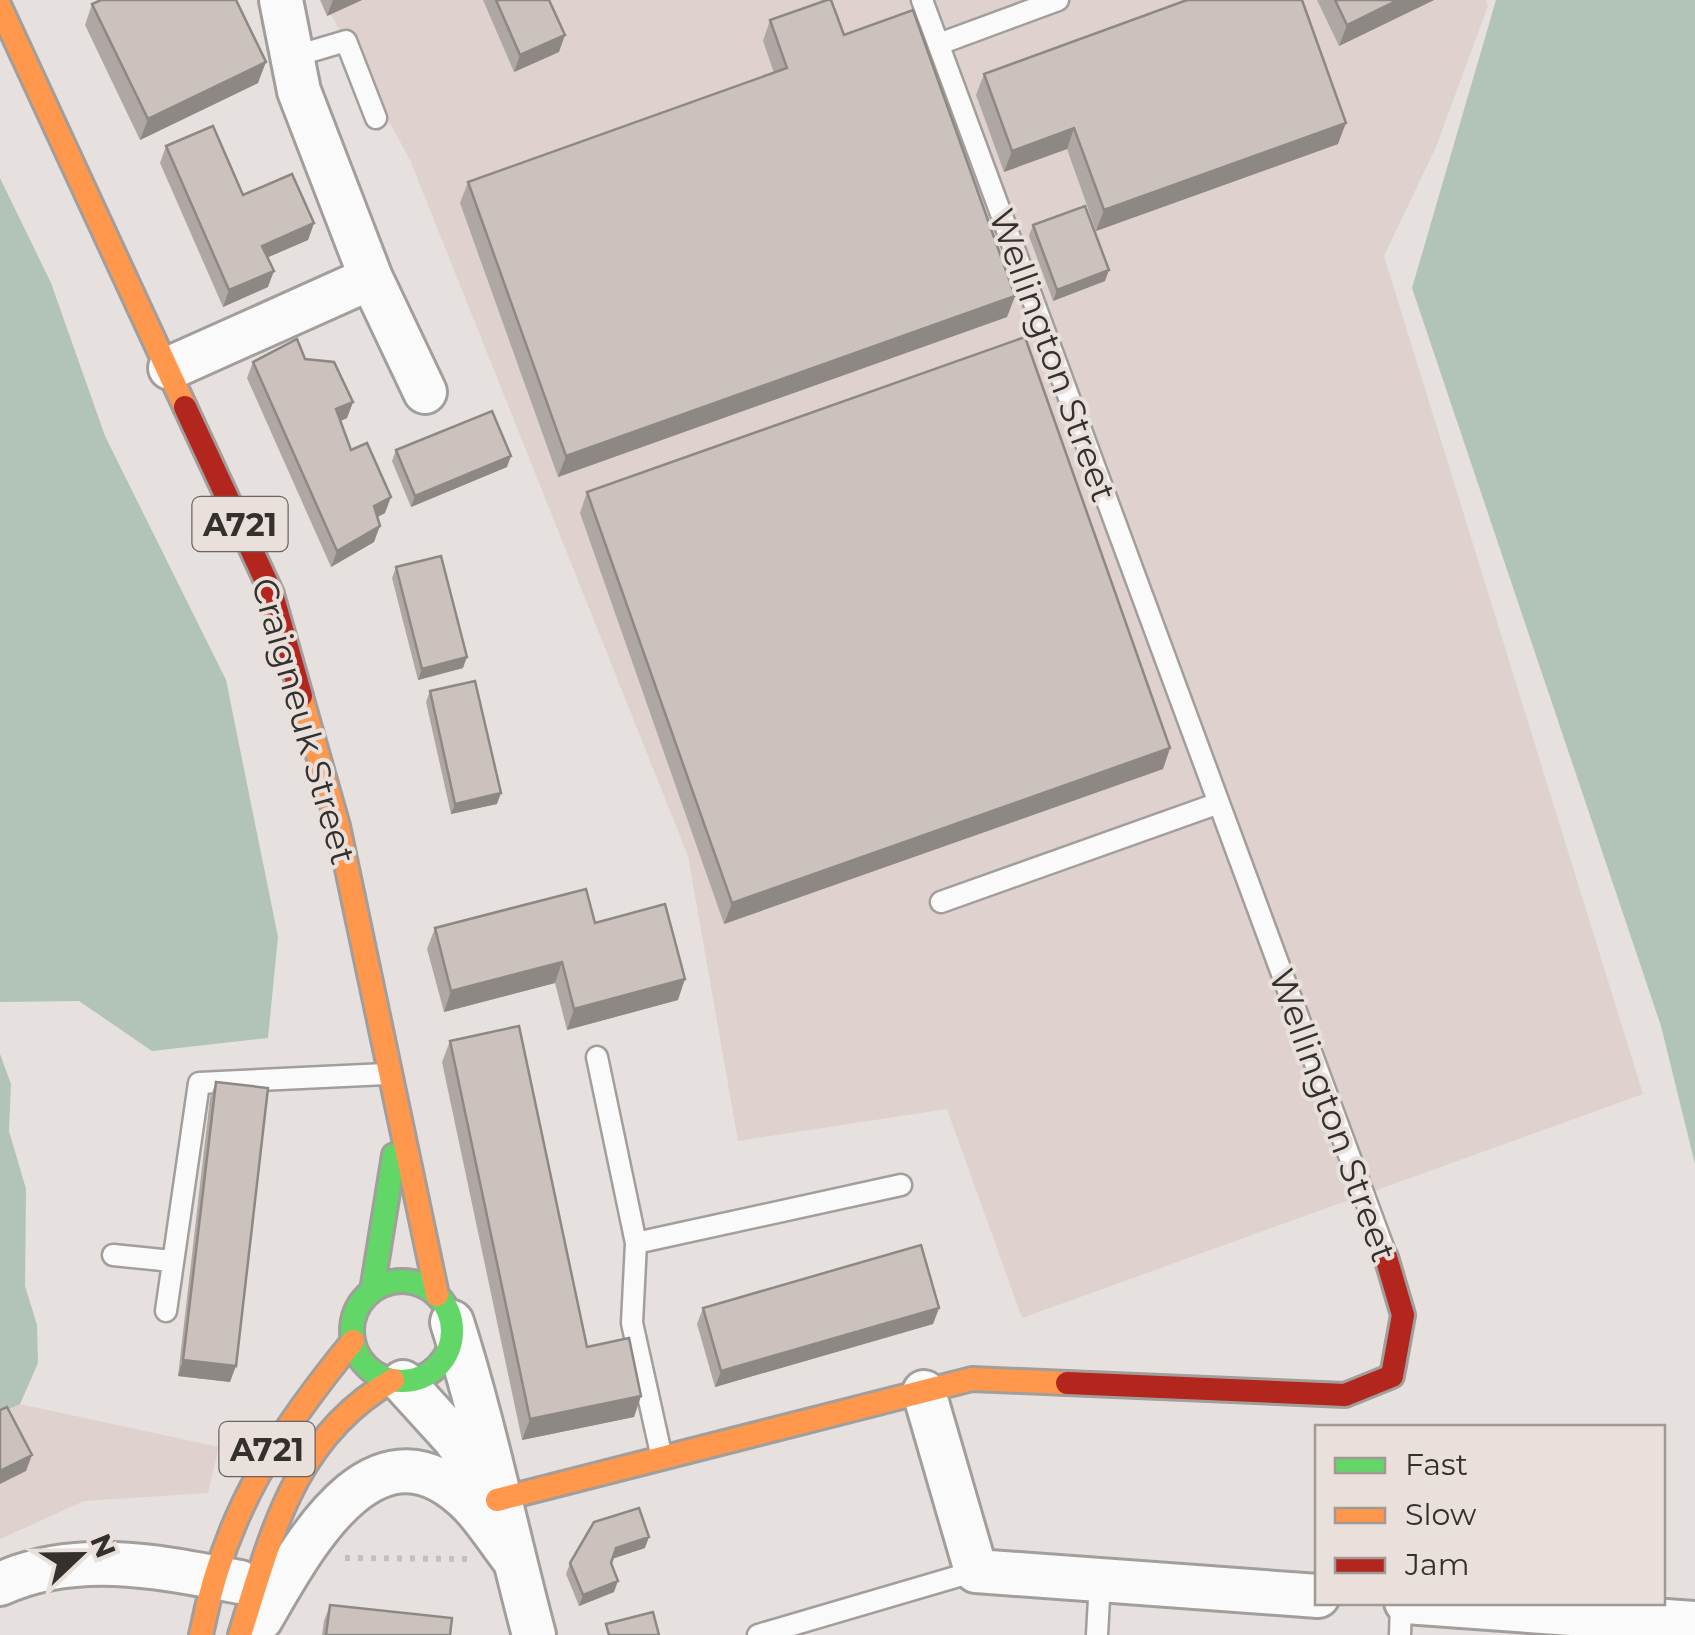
<svg xmlns="http://www.w3.org/2000/svg" width="1695" height="1635" font-family="Montserrat,sans-serif">
	<rect width="100%" height="100%" fill="#e6e0de"/>
	<path fill="#dfd2ce" d="M323,0H1486L1488,6L1436,147L1384,256L1643,1094L1022,1318L947,1109L738,1141L688,856L410,160Z
		M20,1404L219,1447L208,1493L84,1501L0,1539V1413Z"/>
	<path fill="#b2c3b8" d="M1496,0H1695V1164L1661,1026L1412,288Z
		M0,178L51,283L105,436L226,680L278,937L268,1038L152,1051L79,1001L0,1002Z
		M0,1054L11,1084L9,1131L26,1189L25,1286L37,1325L38,1363L20,1404L0,1413Z"/>
	<g fill="none" stroke-linecap="round" stroke-linejoin="round">
		<g stroke="#a29e9c" stroke-width="25">
			<path id="lane" d="M922,0L1386,1255
				M939,44L1058,0
				M292,57L346,41L376,118
				M941,902L1219,803
				M597,1057L636,1243L632,1323L662,1458
				M636,1243L901,1185
				M113,1255L172,1261
				M166,1311L199,1083L386,1074
				M758,1635L976,1571
				M1097,1635L1100,1580
				M1400,1635L1401,1602"/>
		</g>
		<g stroke="#a29e9c" stroke-width="48">
			<path id="street" d="M371,278L425,392
				M170,368L371,278L299,91L281,0
				M452,1322C485,1425 506,1530 534,1635
				M403,1382L453,1437L492,1491
				M924,1392L976,1571L1318,1596
				M0,1584C77,1549 161,1567 240,1582
				M1406,1602L1695,1623
				M261,1619C302,1549 375,1407 471,1504C487,1521 500,1542 514,1560"/>
		</g>
		<g stroke="#a29e9c" stroke-width="28">
			<path id="fast" d="M352 1331a50 50 0 1 1 100 0a50 50 0 1 1-100 0Z
				M372,1291L394,1155"/>
		</g>
		<g stroke="#a29e9c" stroke-width="28">
			<path id="slow" d="M0,7L185,407
				M301,696L338,826L437,1295
				M497,1500L972,1379L1067,1383
				M201,1635C224,1514 276,1435 353,1341
				M240,1635C272,1533 294,1437 393,1380"/>
		</g>
		<g stroke="#a29e9c" stroke-width="28">
			<path id="jam" d="M185,407L272,594L301,696
				M1067,1383L1345,1395L1392,1376L1403,1315L1386,1257"/>
		</g>
		<path stroke="#c3c0be" stroke-width="6" stroke-dasharray="5 8" stroke-linecap="butt" d="M345,1558L468,1559"/>
		<use href="#lane" stroke="#fbfafa" stroke-width="20"/>
		<use href="#street" stroke="#fbfafa" stroke-width="42"/>
		<use href="#fast" stroke="#63d668" stroke-width="22"/>
		<use href="#slow" stroke="#ff974d" stroke-width="22"/>
		<use href="#jam" stroke="#b3261e" stroke-width="22"/>
	</g>
	<path fill="#afa7a3" d="M320,0H362L327,16Z
		M483,0H549L559,52L514,72Z
		M1317,0H1434L1339,46Z
		M92,4L258,83L140,140L85,25Z
		M770,20L844,35L1015,296L1007,317L558,477L460,203L468,182L774,73L763,41Z
		M984,74L1338,144L1096,231L1067,149L1004,172L976,95Z
		M166,146L243,195L314,223L308,240L268,257V287L223,307L160,163Z
		M1033,225L1105,281L1053,301L1029,236Z
		M305,359L353,402L347,418L341,421L351,450L385,513L377,517L374,542L331,567L247,378L253,362Z
		M396,450L507,467L411,507L392,461Z
		M587,492L1170,748L1163,769L724,924L580,513Z
		M396,567L463,668L418,680L392,578Z
		M430,691L497,804L451,814L426,702Z
		M595,923L678,1000L567,1030L555,983L444,1012L427,949L435,928Z
		M450,1041L587,1347L641,1396L634,1417L522,1440L442,1062Z
		M216,1082L230,1382L178,1376L210,1098Z
		M703,1308H939L933,1324L715,1387L697,1324Z
		M645,1548L613,1558L611,1563L614,1592L579,1606L566,1574L570,1563Z
		M330,1605L450,1635H322L324,1621Z"/>
	<path fill="#8e8884" d="M333,0H362L327,16Z
		M1398,0H1434L1339,46L1347,25Z
		M565,35L559,52L514,72L520,55Z
		M266,62L258,83L140,140L148,119Z
		M1346,123L1338,144L1096,231L1104,210Z
		M1074,128L1067,149L1004,172L1012,151Z
		M314,223L308,240L257,262L262,246Z
		M1109,270L1105,281L1053,301L1057,290Z
		M274,271L268,287L223,307L229,290Z
		M1015,296L1007,317L558,477L566,456Z
		M353,402L347,418L330,425L336,409Z
		M511,456L507,467L411,507L415,496Z
		M391,497L385,513L368,522L374,506Z
		M380,526L374,542L331,567L337,551Z
		M467,657L463,668L418,680L422,669Z
		M1170,748L1163,769L724,924L732,903Z
		M501,793L497,804L451,814L455,804Z
		M562,962L555,983L444,1012L451,991Z
		M685,979L678,1000L567,1030L574,1009Z
		M939,1308L933,1324L715,1387L721,1371Z
		M183,1360L236,1366L230,1382L178,1376Z
		M641,1396L634,1417L522,1440L530,1419Z
		M32,1455L26,1471L0,1484V1471Z
		M649,1537L645,1548L612,1559L616,1548Z
		M618,1581L614,1592L579,1606L583,1595Z"/>
	<path fill="#cbc2bd" stroke="#8e8884" stroke-width="2.5" d="M101,0H236L266,62L148,119L92,4Z
		M496,0H549L565,35L520,55Z
		M827,0H831L844,35L913,10L1015,296L566,456L468,182L787,68L770,20Z
		M1187,0H1302L1346,123L1104,210L1074,128L1012,151L984,74Z
		M1335,0H1398L1347,25Z
		M213,126L243,195L292,174L314,223L262,246L274,271L229,290L166,146Z
		M1085,206L1109,270L1057,290L1033,225Z
		M1025,337L1170,748L732,903L587,492Z
		M297,339L305,359L334,362L353,402L336,409L351,450L367,443L391,497L374,506L380,526L337,551L253,362Z
		M492,411L511,456L415,496L396,450Z
		M441,556L467,657L422,669L396,567Z
		M475,681L501,793L455,804L430,691Z
		M586,889L595,923L665,904L685,979L574,1009L562,962L451,991L435,928Z
		M519,1026L587,1347L629,1338L641,1396L530,1419L450,1041Z
		M216,1082L268,1088L236,1366L183,1360Z
		M921,1245L939,1308L721,1371L703,1308Z
		M7,1407L32,1455L0,1471V1410Z
		M639,1508L649,1537L616,1548L611,1563L618,1581L583,1595L570,1563L594,1522Z
		M330,1605L452,1618L450,1635H326Z
		M653,1612L659,1635H609L606,1624Z"/>
	<g text-anchor="middle" dominant-baseline="central" stroke-width="8" stroke-linejoin="round" paint-order="stroke">
		<g fill="#e9dfdb" stroke="#6a6462" stroke-width="2.5">
			<rect x="192.5" y="497" width="95" height="54" rx="8"/>
			<rect x="219.5" y="1422" width="95" height="54" rx="8"/>
		</g>
		<g font-size="32" font-weight="bold" fill="#34302e">
			<text x="240" y="524">A721</text>
			<text x="267" y="1449">A721</text>
		</g>
		<g font-size="35" fill="#34302e" stroke="#e9dfdb">
			<text transform="translate(1053 355) rotate(70)">Wellington Street</text>
			<text transform="translate(304 721) rotate(74)">Craigneuk Street</text>
			<text transform="translate(1333 1115) rotate(70)">Wellington Street</text>
		</g>
	</g>
	<rect x="1315" y="1425" width="350" height="180" fill="#e9dfdb" stroke="#a19996" stroke-width="2.5"/>
	<rect x="1335" y="1458" width="50" height="15" fill="#63d668" stroke="#a19996" stroke-width="2.5"/>
	<text x="1405" y="1475" font-size="30" fill="#34302e">Fast</text>
	<rect x="1335" y="1508" width="50" height="15" fill="#ff974d" stroke="#a19996" stroke-width="2.5"/>
	<text x="1405" y="1525" font-size="30" fill="#34302e">Slow</text>
	<rect x="1335" y="1558" width="50" height="15" fill="#b3261e" stroke="#a19996" stroke-width="2.5"/>
	<text x="1405" y="1575" font-size="30" fill="#34302e">Jam</text>
	<g transform="translate(80 1555) rotate(68)" stroke="#e9dfdb" stroke-width="8" paint-order="stroke">
	<path d="M0-8L18 38L0 25L-18 38Z" fill="#34302e"/>
	<text y="-15" font-size="28" font-weight="bold" text-anchor="middle" fill="#34302e">N</text>
	</g>
</svg>
